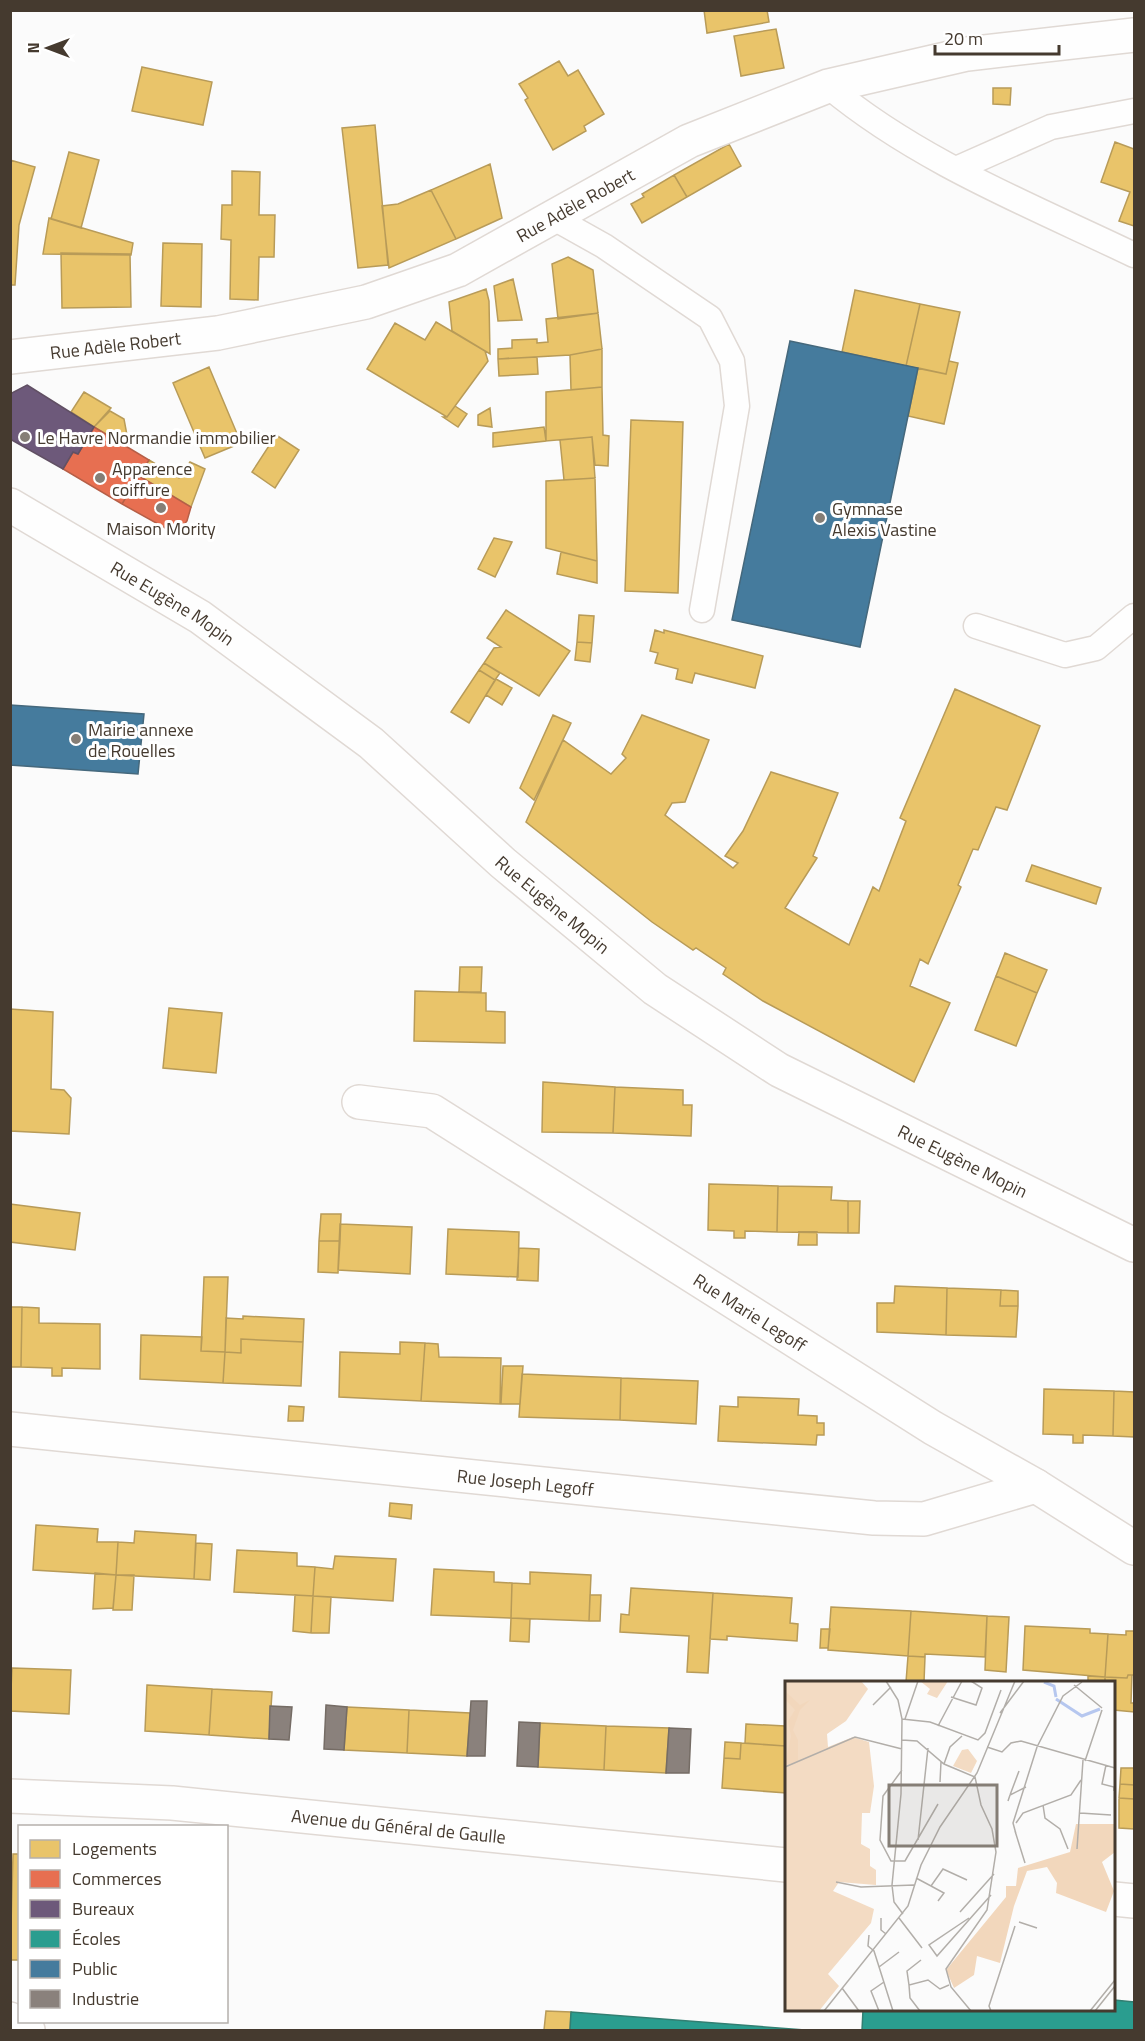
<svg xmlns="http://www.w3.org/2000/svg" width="1145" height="2041" font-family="'Titillium Web',sans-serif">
	<rect width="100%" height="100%" fill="#fbfbfb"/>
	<path fill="#e9c46a" stroke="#b89b58" stroke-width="1.5" d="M704,10H767L769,22L707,33Z
		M776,29L784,68L741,76L734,36Z
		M559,61L568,76L578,70L604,114L584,126L586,131L553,150L525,100L528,98L519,84Z
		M142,67L212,82L203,125L132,111Z
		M993,88H1011L1010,105L993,104Z
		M375,125L388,265L358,268L342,128Z
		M1115,142L1134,149V226L1119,221L1130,192L1101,182Z
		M729,144L741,166L687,197L674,175Z
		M69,152L99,160L81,228L51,219Z
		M10,160L35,167L19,225L15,285H10Z
		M490,164L502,218L456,239L431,190Z
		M232,171L260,172L259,215H275L274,257H259L258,300L230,299L231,240L221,239L222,205H232Z
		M674,175L687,197L642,223L631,204L644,197L642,194Z
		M431,190L456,239L389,268L382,206L398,204Z
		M49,218L133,243L131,255L43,254Z
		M163,243L202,244L201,307L161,306Z
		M61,253L130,254L131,307L62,308Z
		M568,257L593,270L598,313L558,319L552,264Z
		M513,279L522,320L498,321L494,286Z
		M486,289L489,301L490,354L452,331L449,302Z
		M855,290L920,304L906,366L842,352Z
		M920,304L960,312L946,374L906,366Z
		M598,313L602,349L570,355L498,359V349L512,348V340L537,339V343L548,342L546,319Z
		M436,322L485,351L488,361L447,417L367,369L395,323L425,340Z
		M602,349V387L571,390L570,355Z
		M537,357L538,374L499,376L498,359Z
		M949,361L958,363L944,424L908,416L918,368L946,374Z
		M209,367L241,443L205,458L173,383Z
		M602,387L603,435L609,436L608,466L595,465L592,437L546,441V392Z
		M84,392L111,408L94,427L71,412Z
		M455,406L467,414L458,427L443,417H447Z
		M490,408L492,427L478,425V415Z
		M110,411L124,419L127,435L122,444L94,427Z
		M631,420L683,422L678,593L625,591Z
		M544,427L546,441L493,447V433Z
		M276,435L299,450L275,488L252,472Z
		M592,437L595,478L564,480L560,440Z
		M149,460L179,478L190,462L205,469L191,507L139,476Z
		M595,478L597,561L546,548V481Z
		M494,538L512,542L495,577L478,569Z
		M561,552L597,561V583L557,574Z
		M506,610L570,651L539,696L484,663L494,648L501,647L487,638Z
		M579,615L594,616L592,643L577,642Z
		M655,630L664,633V630L763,656L755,688L695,673L692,683L676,679L678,669L655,663L658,653L650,651Z
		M577,642L592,643L590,662L575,660Z
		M484,663L500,673L495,680L479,670Z
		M479,670L495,680L469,723L451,712Z
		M496,679L512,688L502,705L486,695Z
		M955,689L1040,726L1007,810L996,807L978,850L973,849L958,885L961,887L928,964L920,959L910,986L950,1003L914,1082L763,1001L723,974L726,968L696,948L693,950L652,922L526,822L563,740L611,774L626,758L622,754L642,715L709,740L685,802L672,803L665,815L733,868L738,863L725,856L743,831L771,772L838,793L813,856L817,858L785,908L849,945L873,887L879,891L906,821L900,818Z
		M553,715L571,723L534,800L520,788Z
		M1032,865L1101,888L1096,904L1026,881Z
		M1005,953L1047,970L1037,993L996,976Z
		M460,967H482L481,992H459Z
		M996,976L1037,993L1016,1046L975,1030Z
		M415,991L486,993V1011L505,1012V1043L414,1041Z
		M169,1008L222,1013L216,1073L163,1068Z
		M10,1009L53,1012L51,1089L64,1090L71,1098L69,1134L10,1131Z
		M543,1082L615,1087L613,1133L542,1132Z
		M615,1087L683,1090V1105H692L691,1136L613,1133Z
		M709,1184L778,1186L777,1232L745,1231V1238H734V1231L708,1230Z
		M778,1186L832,1187L831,1200L848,1201V1233L777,1232Z
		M848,1201H860L859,1233H848Z
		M10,1204L80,1213L75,1250L10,1242Z
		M321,1214H341L340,1241H319Z
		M340,1224L412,1227L410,1274L338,1270Z
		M448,1229L519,1232L518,1277L446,1274Z
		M799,1232H817V1245H798Z
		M319,1241H340L338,1273L318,1272Z
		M519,1248L539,1249L538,1281L517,1280Z
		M204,1277H228L225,1352L201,1351Z
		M895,1286L947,1288L946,1335L877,1332V1303H894Z
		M947,1288L1001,1290L1000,1306H1018L1016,1337L946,1335Z
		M1001,1290L1018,1291V1306H1000Z
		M10,1307H22L21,1367H10Z
		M22,1307L39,1308V1323L100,1324V1369L62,1368V1376H52V1368L21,1367Z
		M243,1316L304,1319L303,1342L241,1339V1353L225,1352L226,1318L243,1319Z
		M141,1335L202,1337L201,1351L225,1352L223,1383L140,1379Z
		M241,1339L303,1342L301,1386L223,1383L225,1352L241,1353Z
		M400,1342L425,1343L421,1401L339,1397L340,1352L400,1354Z
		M425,1343L438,1344L439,1357L501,1358L500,1404L421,1401Z
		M503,1366H523L520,1404H501Z
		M522,1374L621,1378L620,1420L519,1417Z
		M621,1378L698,1381L696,1424L620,1420Z
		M1044,1389L1114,1391L1113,1436L1083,1435V1443H1073V1435L1043,1434Z
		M1114,1391L1134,1392V1437L1113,1436Z
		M738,1397L799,1399L798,1415L817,1416V1423H824V1435H817L816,1445L718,1441L720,1406L738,1407Z
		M289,1406L304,1407L303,1421H288Z
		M390,1503L412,1505L411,1519L389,1516Z
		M36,1525L98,1529L97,1542H118L116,1575L33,1570Z
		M135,1531L196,1535L194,1579L116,1575L118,1542L134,1543Z
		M196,1543L212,1544L210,1580L194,1579Z
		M237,1550L297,1553V1566L315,1567L313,1596L234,1592Z
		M335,1556L396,1559L393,1601L313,1596L315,1567L333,1569Z
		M434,1569L494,1572V1582L512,1583L511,1618L431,1615Z
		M530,1572L591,1575L589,1621L511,1618L512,1583L530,1584Z
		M95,1573L116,1575L113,1608L93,1609Z
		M116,1575H134L132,1610H113Z
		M631,1588L713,1593L708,1673L687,1672L689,1636L620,1632L621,1614L629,1615Z
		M713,1593L792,1598L790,1623L798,1624L797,1641L727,1636V1640L710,1639Z
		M295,1595L313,1596L311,1633L293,1631Z
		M590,1595H601L600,1621H589Z
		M313,1596L331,1597L329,1633H311Z
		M831,1607L911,1611L908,1656L828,1650Z
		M911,1611L987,1616L985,1657L925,1654V1657L908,1656Z
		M987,1616L1009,1617L1006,1672L985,1670Z
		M511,1618L530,1619L529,1642L510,1641Z
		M1025,1626L1090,1629V1633L1108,1634L1105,1677L1023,1670Z
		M821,1629H830L828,1648H820Z
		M1126,1631H1134V1675H1128L1127,1678L1105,1677L1108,1634L1126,1635Z
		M908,1656L925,1657L924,1682H906Z
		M12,1668L71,1670L69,1714L10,1711Z
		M1128,1675H1132L1131,1703H1134V1712L1114,1710V1682H1105V1677L1127,1678Z
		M1088,1676L1105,1677V1682H1088Z
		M147,1685L212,1689L209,1735L145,1731Z
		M212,1689L272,1692L269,1739L209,1735Z
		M347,1707L409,1710L407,1753L344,1750Z
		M409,1710L470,1713L467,1756L407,1753Z
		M540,1723L606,1726L604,1770L538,1767Z
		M746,1724L785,1726V1746L745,1743Z
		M606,1726L669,1728L666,1773L604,1770Z
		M725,1742L741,1743L740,1759L724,1758Z
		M741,1743L786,1746V1793L722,1788L724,1758L740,1759Z
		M1121,1768H1134V1785L1120,1784Z
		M1120,1784L1134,1785V1799L1119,1798Z
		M1119,1798L1134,1799V1829L1119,1828Z
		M13,1854H20V1960H10Z
		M546,2011L571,2012L570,2030H544Z"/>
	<path fill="#e76f51" stroke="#b65f47" stroke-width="1.5" d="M94,427L149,460L122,504L63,469L73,452L78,454Z
		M139,476L191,507L187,521L176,534L122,504Z"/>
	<path fill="#6d597a" stroke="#615064" stroke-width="1.5" d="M27,385L94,427L78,454L73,452L63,469L10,439V394Z"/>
	<path fill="#2a9d8f" stroke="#327f72" stroke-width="1.5" d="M1114,2000L1134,2002V2030H862L863,2010H1114Z
		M571,2012L805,2030H570Z"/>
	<path fill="#457b9d" stroke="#45687c" stroke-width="1.5" d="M790,341L918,368L860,647L732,620Z
		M10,705L144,714L138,774L10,765Z"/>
	<path fill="#8a817c" stroke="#756c65" stroke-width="1.5" d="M471,1701H487L485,1756H467Z
		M326,1705L347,1707L344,1750L324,1749Z
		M270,1706L292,1707L289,1740L269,1739Z
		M519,1722L540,1723L538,1767L517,1766Z
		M669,1728L691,1729L689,1773H666Z"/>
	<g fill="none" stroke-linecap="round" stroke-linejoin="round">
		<g stroke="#e0d9d4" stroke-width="27">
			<path id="lane" d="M828,86C918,161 1030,205 1134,255
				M956,169L1051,127L1134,111
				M554,218L604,246L710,318L732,361L737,406L702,610
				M976,626L1065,655L1096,648L1134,616"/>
		</g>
		<g stroke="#e0d9d4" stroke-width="36">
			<g id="street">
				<path id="s1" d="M10,357L218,333L366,302L458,270L689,141L828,86L967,54L1134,35"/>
				<path id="s2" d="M359,1102L432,1111L933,1428L1036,1486L1134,1548"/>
				<path id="s3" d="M10,1429L874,1518L924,1519L1036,1486"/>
				<path d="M10,2019L28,2030"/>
			</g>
		</g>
		<g stroke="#e0d9d4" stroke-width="36">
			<g id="secondary">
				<path id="s4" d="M10,505L200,617L371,743L503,863L655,989L779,1070L1134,1245"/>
				<path id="s5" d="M10,1796L172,1803L786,1865"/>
				<path d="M1114,1899L1134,1901"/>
			</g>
		</g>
		<use href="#lane" stroke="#fefefe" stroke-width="24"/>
		<use href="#street" stroke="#fefefe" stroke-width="33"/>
		<use href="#secondary" stroke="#fefefe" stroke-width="33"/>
	</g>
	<g fill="#857e76" stroke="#fff" stroke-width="2">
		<circle cx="25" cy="437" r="6"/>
		<circle cx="100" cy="478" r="6"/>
		<circle cx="161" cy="508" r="6"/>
		<circle cx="820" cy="518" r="6"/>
		<circle cx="76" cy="739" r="6"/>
	</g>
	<g text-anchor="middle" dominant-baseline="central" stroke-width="6" stroke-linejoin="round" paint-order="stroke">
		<g font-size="18" fill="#453a2f" stroke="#fff">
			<text stroke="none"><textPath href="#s1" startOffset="592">Rue Adèle Robert</textPath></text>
			<text stroke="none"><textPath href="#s1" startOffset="106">Rue Adèle Robert</textPath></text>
			<text stroke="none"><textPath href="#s4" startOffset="190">Rue Eugène Mopin</textPath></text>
			<text stroke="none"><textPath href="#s4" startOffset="676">Rue Eugène Mopin</textPath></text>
			<text stroke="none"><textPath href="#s4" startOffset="1162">Rue Eugène Mopin</textPath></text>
			<text stroke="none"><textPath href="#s2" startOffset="450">Rue Marie Legoff</textPath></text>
			<text stroke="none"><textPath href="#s3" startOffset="518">Rue Joseph Legoff</textPath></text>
			<text stroke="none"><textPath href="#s5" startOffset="390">Avenue du Général de Gaulle</textPath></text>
		</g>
		<g font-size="18" fill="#453a2f" stroke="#fff" text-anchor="start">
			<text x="37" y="437">Le Havre Normandie immobilier</text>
			<text x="112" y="468">Apparence<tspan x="112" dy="21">coiffure</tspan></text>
			<text x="832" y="508">Gymnase<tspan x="832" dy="21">Alexis Vastine</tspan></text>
			<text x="161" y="528" text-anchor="middle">Maison Mority</text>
			<text x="88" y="729">Mairie annexe<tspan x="88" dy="21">de Rouelles</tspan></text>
		</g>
	</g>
	<g transform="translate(785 1681)">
		<rect width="330" height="330" fill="#fbfbfb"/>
		<path d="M0,0H76L83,8L61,40L42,53L43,66L68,56L84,61L89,105L85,132H77L76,163L85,168V185L91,189V204L54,201L48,210L89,228L86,242L43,293L54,305L34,330H0ZM135,0H163L152,17L142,13L145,8ZM183,68L192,80L186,92L168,85L177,69Z" fill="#f3dbc3"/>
		<path d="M0,10L15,24L25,19L15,29L8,49L13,59V81L0,84L6,55L3,40L10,29L0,18ZM291,143H330V171L317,181L329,210L321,231L271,212L272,202L262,186L242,190L229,225L215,282L192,275L189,294L169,307L161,289L221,216V205H231L233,187L285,171Z" fill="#f2d7bc"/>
		<path fill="none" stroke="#b6c7ef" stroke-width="3" d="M259,1L269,5L271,16M271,18L297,35L315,28"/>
		<path fill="none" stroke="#b2aea9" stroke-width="1.5" d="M101,0L113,19L117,38L116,113L107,204L109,221L118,233M289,4L317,27M166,16L191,24L197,7L186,0M88,24L106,6M215,32L239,0M117,38L145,41L193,59L200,52L216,9M120,38L133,0M153,45L177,0M117,59L132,60L159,83L190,96L196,124L207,148L211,171L202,229L161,288L166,306L186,330M202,66L217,71L226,62L236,60L330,87M300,80L317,29M159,83L165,66L177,55M321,84L317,103L329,106V110M0,86L70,56L117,68M117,89L98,115L95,159L106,180H120L153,123M155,101L156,81M225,114L234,90M223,120L225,114L241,106M258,124L260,137L275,148L283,168M295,132L326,134M231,142L238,132L286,114L296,99M230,150L240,182M231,153L228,142L252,66L278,15L297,1M133,159L143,67M292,168L298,79M131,197L146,205L158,188L182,199M51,201L76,206L129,204M146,205L159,212L153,220M175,231L209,193M96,237V249L101,253M114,237L137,267M184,237L144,264L152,275L206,214M234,241L252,247M84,254L83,265L89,270L108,330M94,286L114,271M124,304L122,290L136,279M57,307L74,330M39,330L123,225L136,184L155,146L192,92L230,0M94,330L86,310L99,301M135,330L125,317L124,304L143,299L155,308L164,304M206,330L204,325L230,245M305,330L330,299M310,330L330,305"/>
		<path fill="#857e76" fill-opacity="0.15" stroke="#857e76" stroke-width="3" d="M104,104H212V165H104Z"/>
		<rect width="330" height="330" fill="none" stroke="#453a2f" stroke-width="3"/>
	</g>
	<rect width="1145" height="2041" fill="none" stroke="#453a2f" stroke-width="24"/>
	<rect x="18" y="1825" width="210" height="198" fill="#ffffff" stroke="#b5b0ac" stroke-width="1.5"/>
	<rect x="30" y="1840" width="30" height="18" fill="#e9c46a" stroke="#b5b0ac" stroke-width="1.5"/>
	<text x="72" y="1855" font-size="18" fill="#453a2f">Logements</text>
	<rect x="30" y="1870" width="30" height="18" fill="#e76f51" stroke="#b5b0ac" stroke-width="1.5"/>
	<text x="72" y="1885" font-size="18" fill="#453a2f">Commerces</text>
	<rect x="30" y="1900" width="30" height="18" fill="#6d597a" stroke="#b5b0ac" stroke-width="1.5"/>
	<text x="72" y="1915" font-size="18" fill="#453a2f">Bureaux</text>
	<rect x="30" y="1930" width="30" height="18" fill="#2a9d8f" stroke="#b5b0ac" stroke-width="1.5"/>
	<text x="72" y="1945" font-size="18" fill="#453a2f">Écoles</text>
	<rect x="30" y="1960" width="30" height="18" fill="#457b9d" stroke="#b5b0ac" stroke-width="1.5"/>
	<text x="72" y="1975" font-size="18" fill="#453a2f">Public</text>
	<rect x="30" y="1990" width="30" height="18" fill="#8a817c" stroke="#b5b0ac" stroke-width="1.5"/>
	<text x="72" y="2005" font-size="18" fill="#453a2f">Industrie</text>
	<g transform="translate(48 48) rotate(270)" stroke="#ffffff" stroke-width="4.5" paint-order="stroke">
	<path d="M0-4.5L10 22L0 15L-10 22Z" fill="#453a2f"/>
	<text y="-9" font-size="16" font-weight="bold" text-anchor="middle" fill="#453a2f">N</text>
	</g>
	<path d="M935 45v9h124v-9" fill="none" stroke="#453a2f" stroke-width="3"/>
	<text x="944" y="45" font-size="18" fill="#453a2f" stroke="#ffffff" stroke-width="4.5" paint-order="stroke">20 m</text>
</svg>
